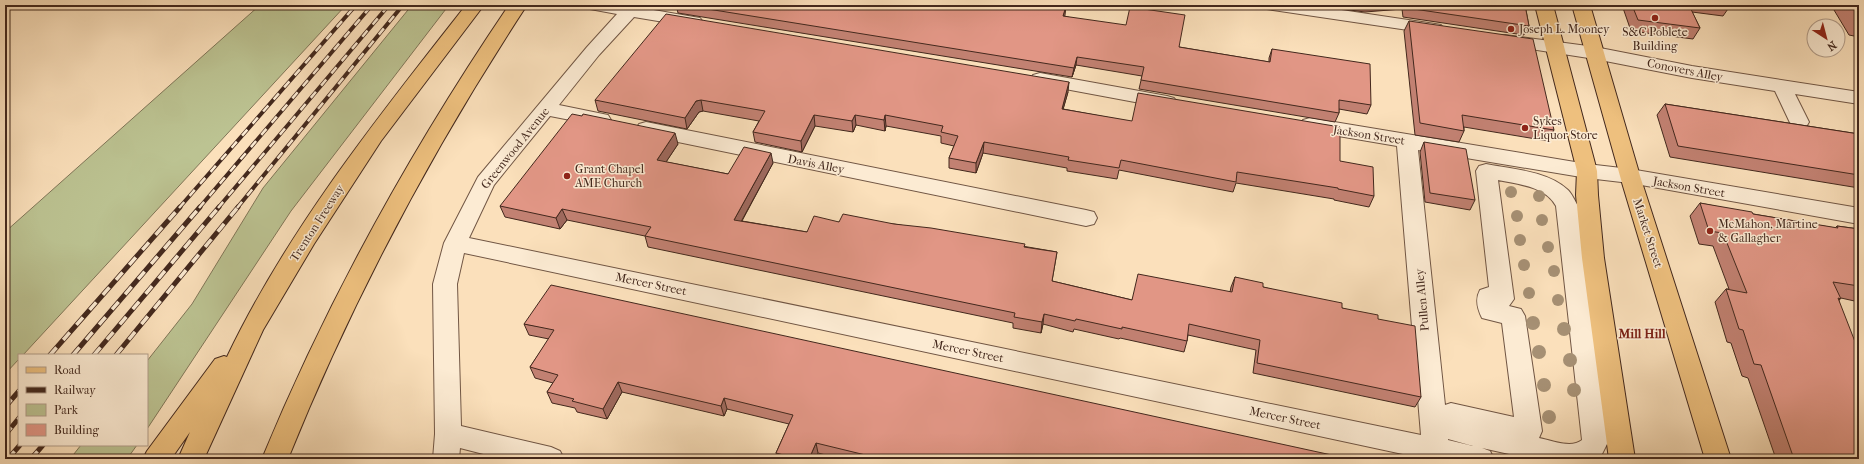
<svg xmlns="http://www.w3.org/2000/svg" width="1864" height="464" font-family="'IM FELL French Canon',serif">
	<rect width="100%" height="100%" fill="#fbe0bb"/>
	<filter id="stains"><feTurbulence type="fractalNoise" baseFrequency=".005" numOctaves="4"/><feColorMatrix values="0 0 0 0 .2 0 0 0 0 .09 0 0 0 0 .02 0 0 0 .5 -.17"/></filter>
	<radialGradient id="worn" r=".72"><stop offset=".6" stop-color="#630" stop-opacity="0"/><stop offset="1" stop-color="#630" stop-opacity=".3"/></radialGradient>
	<path fill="#bcc392" stroke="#807658" d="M260,5H346L23,355H19V359L5,374V232Z
		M412,5H449L291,211L147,429V361L192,304L263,188Z
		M81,445H137L127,459H70Z"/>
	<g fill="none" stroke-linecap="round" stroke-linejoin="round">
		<g stroke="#715644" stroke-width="2">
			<path id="minor" d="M587,5H644L642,8L694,17L700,18L703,22L700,26L694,27L634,17L599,55L559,105L608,115L611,120L608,125L601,126L550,116L494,185L469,238L1421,435L1397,146L1303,130L1300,125L1303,120L1310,118L1587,164L1630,169L1859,208V224L1630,183L1587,178L1418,150L1445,405L1451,403L1514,417L1502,323L1482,318C1477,308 1475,299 1480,290L1489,287L1476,171L1479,166L1486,164C1512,169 1548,171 1568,190C1572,194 1575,201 1578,206L1608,442L1602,454L1597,459H1532L1482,448L1490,451L1494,459H1426L464,253L457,284L461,426L551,447L560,451L564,459H503L460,448L459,459H433L435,434L433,284L444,243L478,177L587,47L617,14L590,9ZM1498,180C1517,184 1545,186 1556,206L1582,440C1571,449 1551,440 1539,438L1542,431L1525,316L1521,309L1509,306L1514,299ZM1448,439L1473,446L1448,440Z
				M1264,5H1308L1435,24L1441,25L1444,29L1441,33L1435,34L1273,10L1267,9Z
				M1505,35L1595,47L1692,66L1859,92V104L1795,94L1809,122L1806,127L1799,129L1792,127L1775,91L1692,78L1595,59L1499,44L1496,40L1499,36Z
				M1040,73L1167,96L1174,98L1177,102L1174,106L1167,108L1033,83L1031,79L1033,75Z
				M646,122L1086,210L1094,212L1097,218L1094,224L1086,226L639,134L636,129L639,124Z"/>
		</g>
		<g stroke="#43281d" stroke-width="2">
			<path id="major" d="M1535,5H1553L1597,171L1598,195L1604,258L1635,459H1609L1582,258L1576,195L1577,171Z
				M1572,5H1590L1640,176L1731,459H1705L1620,176Z"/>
		</g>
		<g stroke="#43281d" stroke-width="2">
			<path id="highway" d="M466,5H484L381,141L314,244L263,330L204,459H178L190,432L171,459H143L147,451L215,359L224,356L227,357C288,229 379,116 466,5Z
				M509,5H527C433,148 352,300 288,459H262C328,299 412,148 509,5Z"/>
		</g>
		<use href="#minor" fill="#fcebd3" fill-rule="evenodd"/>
		<use href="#major" fill="#eec07e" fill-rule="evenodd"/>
		<use href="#highway" fill="#eec07e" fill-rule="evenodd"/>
		<g stroke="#43281d" stroke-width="4">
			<path id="rail-far1" d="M179,208L356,5
				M199,208L372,5
				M218,208L389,5
				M237,208L403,5"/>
		</g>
		<g stroke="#43281d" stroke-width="5">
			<path id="rail" d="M50,355L180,207
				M73,355L200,207
				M94,355L219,207
				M116,355L238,207
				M5,407L19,391
				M5,435L19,418
				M8,459L20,445
				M31,459L43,445"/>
		</g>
		<use href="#rail-far1" stroke="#fcebd3" stroke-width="2.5" stroke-dasharray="8" stroke-linecap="butt"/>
		<use href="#rail" stroke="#fcebd3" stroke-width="3.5" stroke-dasharray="10" stroke-linecap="butt"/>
	</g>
	<g fill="#a69074">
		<circle cx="1511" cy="192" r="6"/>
		<circle cx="1539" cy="196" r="6"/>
		<circle cx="1517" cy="216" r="6"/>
		<circle cx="1542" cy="220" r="6"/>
		<circle cx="1520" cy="240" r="6"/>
		<circle cx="1548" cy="247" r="6"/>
		<circle cx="1524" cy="265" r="6"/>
		<circle cx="1554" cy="271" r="6"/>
		<circle cx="1529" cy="293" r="6"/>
		<circle cx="1558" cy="300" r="6"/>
		<circle cx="1533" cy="323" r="7"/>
		<circle cx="1564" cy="329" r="7"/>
		<circle cx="1539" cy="352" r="7"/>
		<circle cx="1570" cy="360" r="7"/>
		<circle cx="1544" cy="385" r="7"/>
		<circle cx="1574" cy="390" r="7"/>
		<circle cx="1549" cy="417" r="7"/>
	</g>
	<path fill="#c28172" stroke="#43281d" d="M676,5H1058L1064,16L1179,47L1269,62V58L1272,49L1371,105L1367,114L1339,109V113L1335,122L1139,89L1142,76L1076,65L1072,77L678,13Z
		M1312,5H1525L1529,26L1524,35L1403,17L1402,9L1365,12Z
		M1622,5H1729L1730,6L1723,16L1692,12L1700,28L1693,39L1631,31Z
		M1831,5H1859V37L1849,35Z
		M1409,21L1554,130L1548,141L1464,127V131L1459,142L1415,135L1404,31Z
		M1068,92L1063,109L1340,161L1374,196L1369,207L1334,200V199L1236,183L1233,192L1119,170L1117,179L1067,171V168L983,153L976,173L949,168V158L954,146L941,143V136L886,126L885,131L856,125L853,132L815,126L802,152L755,142L753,132L759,121L703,111L699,112L687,129L598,111L595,100Z
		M1665,104L1859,134V188L1670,157L1657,115Z
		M1424,142L1475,200L1470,210L1425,202L1420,152Z
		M678,144L666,162L728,174L773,163L742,221L807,232L839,222L894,224L1057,252L1052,281L1132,300L1230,292L1231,287L1235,277L1263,287L1342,308L1378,319L1421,397L1415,407L1253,373L1256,350L1188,335L1187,341L1184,352L1120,338L1119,339L1074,329L1073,332L1043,324L1041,333L1013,328V323L648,247L645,236L567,220L560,229L505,217L500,206Z
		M1700,203L1753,214L1835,228L1837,226L1859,229V302L1841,298L1839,300L1859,459H1776L1748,378L1742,376L1731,343L1727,342L1715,302L1726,289H1729L1713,246L1699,244L1690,216Z
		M524,324L1350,459H841L818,453L815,459H778L776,453L789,424L727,409L724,416L622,392L607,419L577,412L575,408L552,403L547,392L553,383L535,378L530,367L549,339L529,335Z"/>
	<path fill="#9e695d" stroke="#43281d" d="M1066,6L1065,15L1062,25L1063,16Z
		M1077,57L1076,65L1072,77L1074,68Z
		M1069,82L1068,92L1060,120L1062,109Z
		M701,100L703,111L699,112L687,129L685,118L696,101Z
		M814,115L815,126L802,152L801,141Z
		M855,115L856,125L853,132L852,121Z
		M885,115L886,126L885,131L884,120Z
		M675,133L678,144L660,171L657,160Z
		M984,142L983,153L976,173V163Z
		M771,153L773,163L736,231L734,220Z
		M562,209L567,220L560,229L556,218Z
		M1044,314L1043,324L1041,333L1042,322Z
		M618,382L622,392L607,419L603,409Z
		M724,398L727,409L724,416L721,406Z
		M816,443L818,453L815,459H809Z"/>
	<path fill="#e19685" stroke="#43281d" d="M683,5H1058L1066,6L1063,16L1126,25L1130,7L1185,15L1179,47L1270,62L1272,49L1370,64L1371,105L1339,100V113L1141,80L1144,67L1077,57L1074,68Z
		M1406,5H1525L1529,26L1407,8Z
		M1632,5H1689L1700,28L1638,20Z
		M1851,5H1859V18Z
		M666,14L1069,82L1062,109L1132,121L1138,93L1340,127V161L1373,167L1374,196L1338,189V188L1237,172L1236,182L1121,160L1119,168L1068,160L1069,157L984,142L976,163L949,158L958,136L941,132L943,126L885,115L884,120L855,115L852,121L814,115L801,141L753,132L765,111L701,100L696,101L685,118L595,100Z
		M1409,21L1533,39L1554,130L1462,115L1464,131L1420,123Z
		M1665,104L1859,134V175L1678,146Z
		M572,114L582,116L583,114L675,133L657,160L728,174L744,147L771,153L734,220L807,232L814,216L839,222L843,214L894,224L931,228L1025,244L1024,247L1057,252L1052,281L1132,300L1138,274L1232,292L1235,277L1263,283V287L1342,303V308L1378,315V319L1415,326L1421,397L1257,363L1260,340L1189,324L1187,341L1122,327V329L1076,319L1075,321L1044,314L1042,322L1014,317L1015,313L645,236L651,227L562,209L556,218L500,206Z
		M1424,142L1466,149L1475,200L1430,193Z
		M1700,203L1752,212L1753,214L1838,228L1837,226L1859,229V286L1833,282L1841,299L1838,298L1859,352V459H1794L1761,365L1754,364L1743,330L1739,329L1726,289L1747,293L1723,233L1709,231Z
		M551,285L1350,459H882L816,443L809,459H799L776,453L793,415L724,398L721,406L618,382L603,409L572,401L574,399L547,392L558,375L530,367L554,330L524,324Z"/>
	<g fill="#8f2418" stroke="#fcebd3" stroke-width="1.5">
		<circle cx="1655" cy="18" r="4"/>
		<circle cx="1511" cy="29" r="4"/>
		<circle cx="1525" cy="128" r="4"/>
		<circle cx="567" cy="176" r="4"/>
		<circle cx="1710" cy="231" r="4"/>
	</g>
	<g text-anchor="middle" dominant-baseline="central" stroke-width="3" stroke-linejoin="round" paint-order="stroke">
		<g font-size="12" fill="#43281d" stroke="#fcebd3" text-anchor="start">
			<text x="1519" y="29">Joseph L. Mooney</text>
			<text x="1655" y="32" text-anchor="middle">S&amp;C Poblete<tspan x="1655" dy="14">Building</tspan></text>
			<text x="1533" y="121">Sykes<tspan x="1533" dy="14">Liquor Store</tspan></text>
			<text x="575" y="169">Grant Chapel<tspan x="575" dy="14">AME Church</tspan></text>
			<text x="1718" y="224">McMahon, Martine<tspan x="1718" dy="14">&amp; Gallagher</tspan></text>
		</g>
		<g font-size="12" fill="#43281d" stroke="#fcebd3">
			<text transform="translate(1685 70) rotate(11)">Conovers Alley</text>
			<text transform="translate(1369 135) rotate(9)">Jackson Street</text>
			<text transform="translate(515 148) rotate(-51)">Greenwood Avenue</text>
			<text transform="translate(816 164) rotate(11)">Davis Alley</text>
			<text transform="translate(1689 187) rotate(10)">Jackson Street</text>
			<text transform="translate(317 223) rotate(-57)">Trenton Freeway</text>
			<text transform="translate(1648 233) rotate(72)">Market Street</text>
			<text transform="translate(651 284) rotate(12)">Mercer Street</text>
			<text transform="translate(1422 300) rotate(-95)">Pullen Alley</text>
			<text transform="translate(968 351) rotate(12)">Mercer Street</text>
			<text transform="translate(1285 418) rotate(12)">Mercer Street</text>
		</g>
		<g font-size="13" font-weight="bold" fill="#7a1f14" stroke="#fcebd3">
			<text x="1642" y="333">Mill Hill</text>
		</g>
	</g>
	<rect width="1864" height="464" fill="none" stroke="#fbe0bb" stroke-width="20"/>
	<rect x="6" y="6" width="1852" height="452" fill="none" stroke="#43281d" stroke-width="2"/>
	<rect x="10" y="10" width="1844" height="444" fill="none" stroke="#43281d"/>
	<rect x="18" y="354" width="130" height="92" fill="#fcebd3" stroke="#b29d8a"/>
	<rect x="26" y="367" width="20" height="6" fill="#eec07e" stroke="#b29d8a"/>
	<text x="54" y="374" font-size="12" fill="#43281d">Road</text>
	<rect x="26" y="387" width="20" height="6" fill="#43281d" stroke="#b29d8a"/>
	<text x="54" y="394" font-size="12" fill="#43281d">Railway</text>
	<rect x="26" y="404" width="20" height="12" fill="#bcc392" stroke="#b29d8a"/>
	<text x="54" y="414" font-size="12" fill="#43281d">Park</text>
	<rect x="26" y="424" width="20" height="12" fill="#e19685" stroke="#b29d8a"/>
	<text x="54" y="434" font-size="12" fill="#43281d">Building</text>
	<g transform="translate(1826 38) rotate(144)"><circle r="19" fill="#fcebd3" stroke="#b29d8a"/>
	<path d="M0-3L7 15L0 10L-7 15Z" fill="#8f2418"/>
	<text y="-6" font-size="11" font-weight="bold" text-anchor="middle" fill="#43281d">N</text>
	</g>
	<rect width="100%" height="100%" filter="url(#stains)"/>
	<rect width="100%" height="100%" fill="url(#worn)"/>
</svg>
